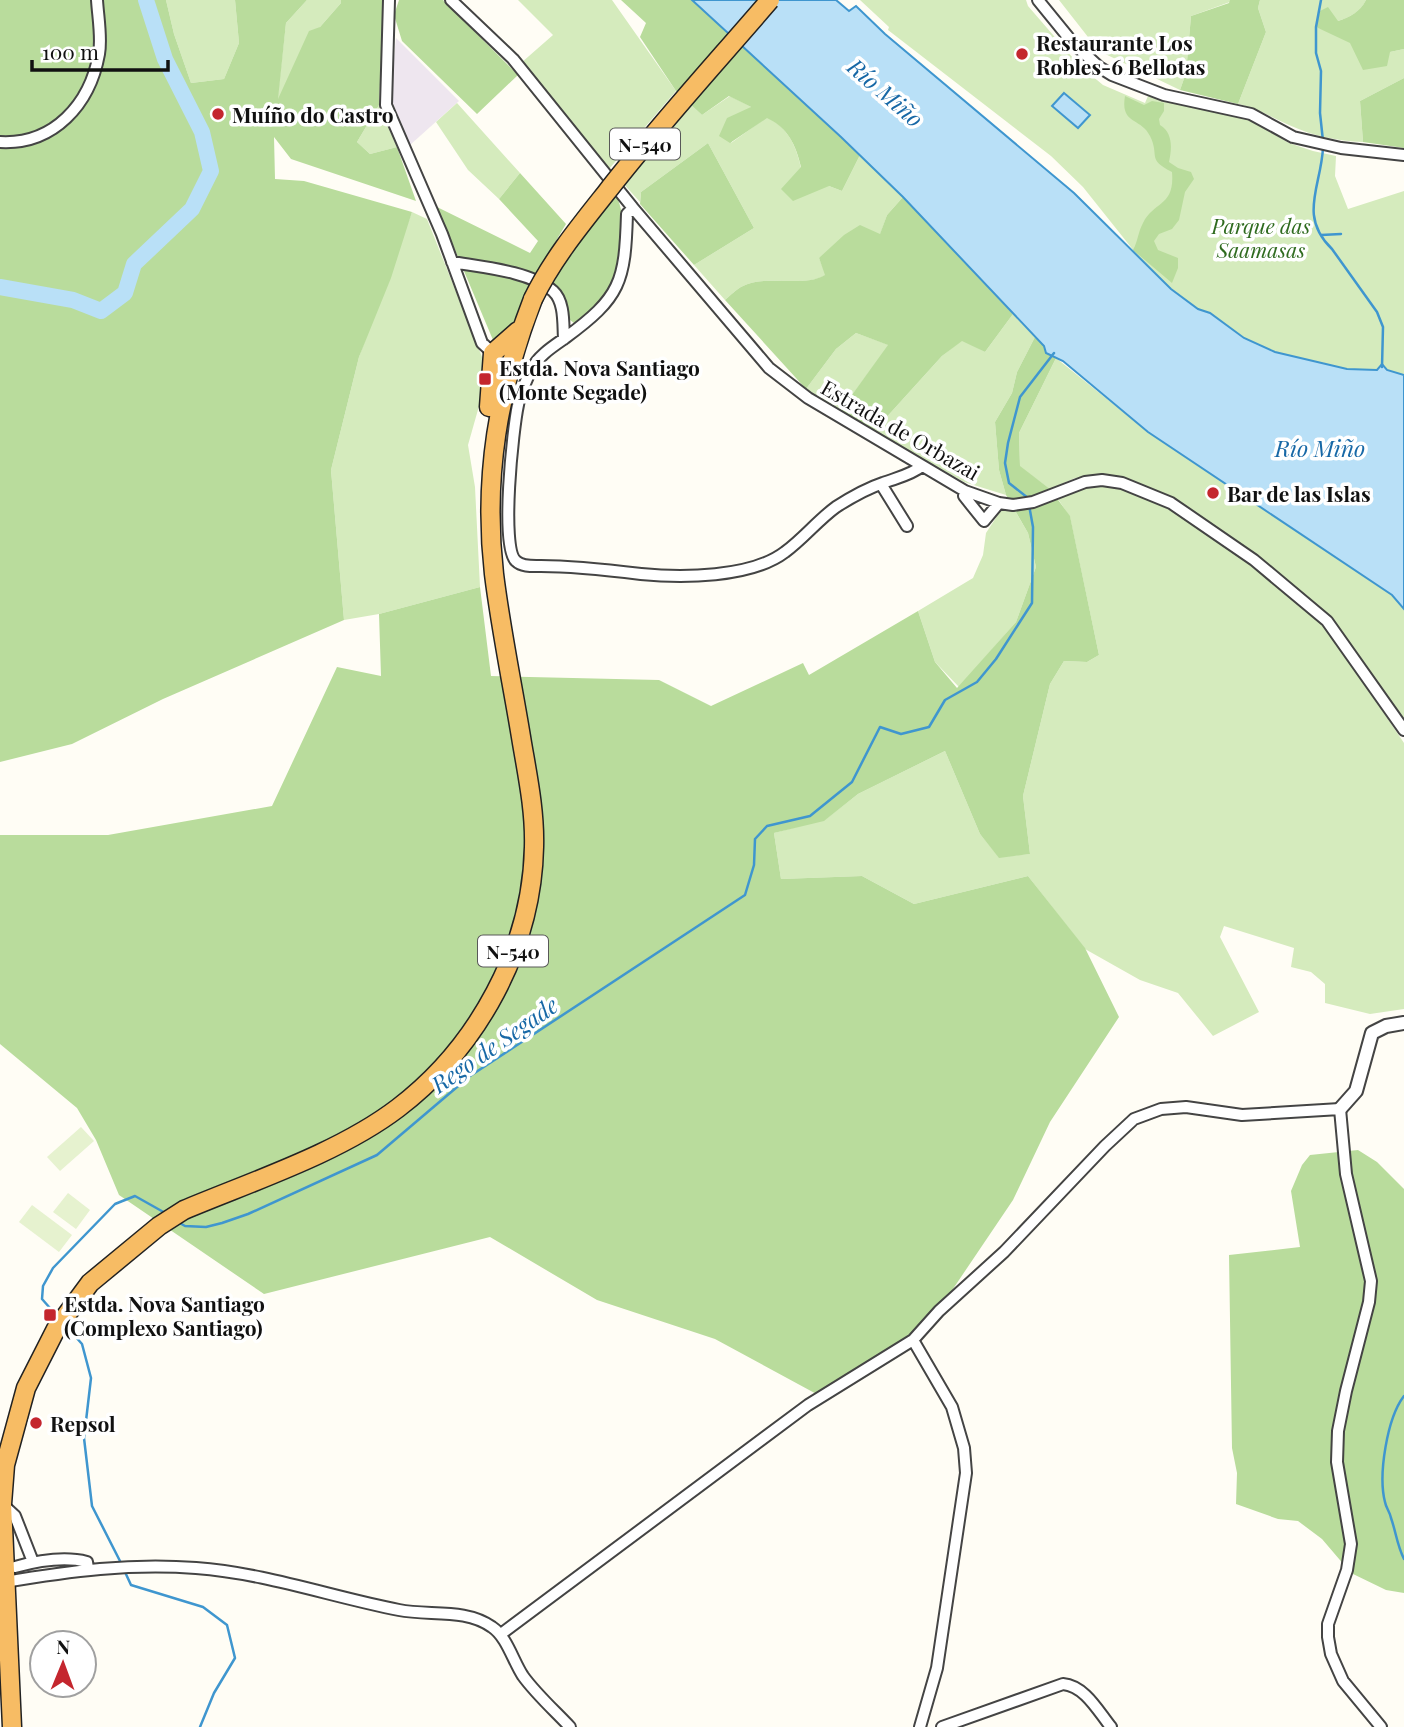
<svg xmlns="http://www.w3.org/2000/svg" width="1404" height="1727" font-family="'Playfair Display',serif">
	<rect width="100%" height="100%" fill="#fffdf5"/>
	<path fill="#eee6ef" d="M396,38L459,101L410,145L390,96Z"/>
	<path fill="#d5ebbd" d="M166,0H235L239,43L224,79L191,83L174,34Z
		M307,0H341V3L320,27L277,102L286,23Z
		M518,0H612L676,91L609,169L521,63L553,35Z
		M860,0H1026L1028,6L1079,65L1103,85L1145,103L1148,96L1248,119L1289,143L1313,151L1336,156L1335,176L1348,209L1404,191V375L1387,370L1382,364L1377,370L1347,369L1275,352L1244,338L1210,314L1198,309L1179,296L1133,253L1134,251L1083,187L1051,156L888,30L889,27Z
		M1059,0H1230V2L1191,16L1186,73L1180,90L1099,51Z
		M1260,0H1366C1357,19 1334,22 1316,27L1390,52L1404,49V78L1360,101L1363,142C1337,141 1313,136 1289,125C1271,117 1257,108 1238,104L1266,32L1258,8Z
		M730,96L751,107L731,143L767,117C788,128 796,145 801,168L829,186L842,191L860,155L903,197L887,215L880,235L819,258L826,275C803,288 766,274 743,286C736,289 730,296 725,300L694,265L754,228L708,143L641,192L640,202L621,181L688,102L702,115Z
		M457,103L520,173L499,199L468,170L436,122Z
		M379,105L397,147L370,154L357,142Z
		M412,212L427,219L484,362L483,392L468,445L475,487L480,587L379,614L344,620L331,470L359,357Z
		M1013,314L1035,337L1017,372L1012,393L995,422L999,470L1006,495L964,482L874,431L942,356L962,340L985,352Z
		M856,333L889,345L841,410L806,389L836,349Z
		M1056,358L1148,432L1392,595L1404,609V717L1399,719L1327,616L1308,597L1193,511L1123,478L1103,475L1075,478L1050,489L1020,467L1019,433Z
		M1111,484L1170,508L1223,543L1290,593L1328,630L1404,743V1009L1370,1014L1325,1003V984L1311,972L1291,967L1294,948L1224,926L1220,937L1259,1012L1213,1036L1178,993L1140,980L1085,949L1028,876L914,904L862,876L781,879L774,833L826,819L858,794L945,751L980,834L999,857L1030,854L1023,796L1050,684L1064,661L1087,662L1099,655L1070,517L1058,499L1091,485Z
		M1003,507L1014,509L1028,533L1036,567L1016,622L959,687L935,662L918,611L973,578L983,555L986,533Z"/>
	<path fill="#b9dc9c" d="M0,0H166L174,34L191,83L224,79L239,43L235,0H307L286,23L278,99L309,31L320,27L341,3V0H384L379,105L357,142L370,154L397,147L416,201L291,159L274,137L275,179L304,181L412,212L391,278L359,357L331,470L344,620L163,699L72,744L0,762Z
		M399,0H443L518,75L477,114L402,41L394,15Z
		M621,0H692L860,155L842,191L829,186L793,201L781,189L801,167C796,145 788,128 767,118L730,143L719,136L727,118L751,107L729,96L702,115L676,91L640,37L646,23Z
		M1230,0H1260L1258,8L1266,32L1238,104L1180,90L1186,73L1191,16L1229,3Z
		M1366,0H1404V49L1390,52L1387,66L1363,70L1350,43L1316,27L1320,11L1328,7L1338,21C1350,17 1360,12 1366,0Z
		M1404,78V148L1363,142L1360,101Z
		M1125,96L1144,105L1152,101L1164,103V111L1159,119L1160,125C1173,133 1172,148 1169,162L1178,168L1191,172L1194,179L1185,192L1179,220L1172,229L1159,234L1154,241L1158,250L1178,258V268L1172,283L1133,250C1138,241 1138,232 1143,223C1154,201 1175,207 1172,172C1146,159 1160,156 1150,136C1141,117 1120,125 1125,96Z
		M708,143L754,228L694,265L640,204L641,192Z
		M520,173L566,224L544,261L510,330L493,340L437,207L530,253L538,241L499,199Z
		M614,191C623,208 623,220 622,238C619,275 610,306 574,323L570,320L563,301L552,286L566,258Z
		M903,197L1013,314L985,352L962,341L942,356L874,431L841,410L888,345L856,333L836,349L806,389L725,300C730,296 736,289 743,286C765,274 803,288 825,275L819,258L844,235L860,225L880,234L887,215Z
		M1035,337L1044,346L1046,353L1056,358L1019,433L1020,466L1050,489L1070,516L1099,655L1087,662L1064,661L1050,684L1023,796L1030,854L999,858L980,834L945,751L858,794L824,821L774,833L781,879L862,876L914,904L1028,876L1085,948L1119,1017L1050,1122L1013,1200L934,1317L822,1397L715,1339L597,1300L490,1237L264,1294L119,1195L96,1140L77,1108L0,1044V835H108L272,806L337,667L381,676L379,614L480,587L491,676L659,680L711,706L803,663L809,675L918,611L935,662L957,688L1016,622L1036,567L1028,533L1006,495L999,470L995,422L1012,393L1017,372Z
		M1358,1150L1377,1162L1404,1189V1593L1386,1590L1351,1573L1322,1539L1298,1521L1278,1519L1236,1504L1237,1473L1232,1448L1229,1255L1300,1247L1291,1191L1302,1165L1310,1155Z"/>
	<path fill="#e6f2cf" d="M81,1127L94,1141L60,1171L47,1157Z
		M68,1193L90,1210L76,1229L53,1212Z
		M32,1205L72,1235L59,1252L19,1222Z"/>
	<path fill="#b9e0f7" stroke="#3f96cf" stroke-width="2" d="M692,0H836L849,11L856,6L885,34L1074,193L1171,289L1198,309L1210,313L1244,338L1275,352L1347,369L1377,370L1382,364L1387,370L1404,375V609L1392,595L1148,432L1063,361L1046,353L1044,346L903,197L841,137Z
		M1064,93L1090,115L1078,128L1052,106Z"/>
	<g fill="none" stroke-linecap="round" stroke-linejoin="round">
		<path stroke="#3f96cf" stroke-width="2.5" d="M1321,0L1316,27V53L1321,71L1320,113L1323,141
			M1323,148C1321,187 1298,216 1332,249L1377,312L1383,327L1382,367
			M1321,235L1341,234
			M1028,498L1009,483L1005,463L1008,443L1020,397L1054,353
			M178,1222L185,1226L206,1227L222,1223L248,1214L377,1155L470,1076L745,895L754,865L755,839L767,826L810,816L852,782L880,727L901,734L929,727L945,700L977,682L996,659L1032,603L1033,527L1029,505
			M57,1316L42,1299L43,1286L53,1268L115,1204L135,1196L167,1214
			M66,1326L82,1344L91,1378L84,1438L92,1506L121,1563
			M1404,1396C1387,1418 1378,1475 1385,1502C1386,1508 1390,1512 1391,1518C1396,1532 1397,1545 1404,1559
			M125,1572L131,1585L203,1607L227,1625L235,1658L214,1693L200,1727"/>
		<path stroke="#b9e0f7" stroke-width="16" d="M0,287L73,300L101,311L125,293L134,264L192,209L211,171L202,132L165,59L146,0"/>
		<g stroke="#444" stroke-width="14">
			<path id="minor" d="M389,0L386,105L442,234L482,343L493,353
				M451,0L513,59L633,208L769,368L808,398L965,491L999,503L1013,505L1033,502L1085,482L1102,480L1122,483L1171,503L1254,560L1327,621L1404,730
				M1038,0L1073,43L1099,67L1112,75L1164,95L1251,114L1293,137L1341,148L1404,155
				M0,142C54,145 90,104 99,54C102,38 98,17 97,0
				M633,208L627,214C625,282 621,297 565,338C552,347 538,356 531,370C526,381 520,394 518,405C513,428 500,548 516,561C522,567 533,566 541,566C575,566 608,570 641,574C681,578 751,578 785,552C803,539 818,520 836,507C850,498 868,488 883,483C896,478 911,475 922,466
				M452,262C481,267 530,271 553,291C565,302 563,324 564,339
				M881,484L907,526
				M965,491L964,496L984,521L999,503
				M913,1340L952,1407L964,1448L966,1473L937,1668L920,1727
				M2,1504L15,1516L33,1562
				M15,1567C37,1561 64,1556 87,1562L88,1568
				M5,1582C70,1571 130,1563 196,1568C265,1573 332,1597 399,1610C429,1616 466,1608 492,1627C507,1637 513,1661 523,1676C536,1694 555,1711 570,1727
				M501,1634L808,1405L913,1340L939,1311L1004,1252L1105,1146L1134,1119L1161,1109L1186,1107L1242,1115L1340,1109L1346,1174L1371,1281L1369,1302L1346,1391L1338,1431L1337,1462L1351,1544L1347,1570L1328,1624V1637L1331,1654L1343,1681L1381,1727
				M942,1727L1063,1684C1085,1686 1098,1711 1111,1727"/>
		</g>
		<g stroke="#444" stroke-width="16">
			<path id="tertiary" d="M1340,1109L1356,1091L1372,1033L1386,1026L1404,1023"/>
		</g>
		<g stroke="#222" stroke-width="21">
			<path id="trunk" d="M489,407L493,353L518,331
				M12,1727L2,1504L5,1465L26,1388L56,1329L90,1283L159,1226L184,1210C253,1181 339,1153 398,1108C478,1047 532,948 534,847C535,812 528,778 522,743C513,687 501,631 494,574C483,478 498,389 533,299"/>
		</g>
		<use href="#minor" stroke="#fff" stroke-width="10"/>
		<use href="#tertiary" stroke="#fff" stroke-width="12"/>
		<use href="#trunk" stroke="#f7bc64" stroke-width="18"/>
		<g stroke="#222" stroke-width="21" stroke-linecap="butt">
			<path id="trunk-bridge" d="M533,299C552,260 579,227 606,193C658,126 715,64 770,0"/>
		</g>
		<use href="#trunk-bridge" stroke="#f7bc64" stroke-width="18"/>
	</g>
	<g fill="#c4262e" stroke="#fff" stroke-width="2.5">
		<circle cx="1022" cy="54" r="7"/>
		<circle cx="218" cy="114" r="7"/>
		<rect x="478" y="372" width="14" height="14" rx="3.5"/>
		<circle cx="1213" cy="493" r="7"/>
		<rect x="43" y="1308" width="14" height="14" rx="3.5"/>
		<circle cx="36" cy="1423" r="7"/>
	</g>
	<g text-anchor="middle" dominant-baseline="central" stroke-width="7" stroke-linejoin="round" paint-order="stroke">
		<g fill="#fff" stroke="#585858" stroke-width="2">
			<rect x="610" y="128.5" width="70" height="31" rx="5"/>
			<rect x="478" y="935.5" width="70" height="31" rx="5"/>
		</g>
		<g font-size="19" font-weight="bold" fill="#111">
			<text x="645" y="144">N-540</text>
			<text x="513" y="951">N-540</text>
		</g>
		<g font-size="21" font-weight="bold" fill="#111" stroke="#fff" text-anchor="start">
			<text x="1036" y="42">Restaurante Los<tspan x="1036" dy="24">Robles-6 Bellotas</tspan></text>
			<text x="232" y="114">Muíño do Castro</text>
			<text x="499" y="367">Estda. Nova Santiago<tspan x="499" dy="24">(Monte Segade)</tspan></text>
			<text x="1227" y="493">Bar de las Islas</text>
			<text x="64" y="1303">Estda. Nova Santiago<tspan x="64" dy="24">(Complexo Santiago)</tspan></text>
			<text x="50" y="1423">Repsol</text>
		</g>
		<g font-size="21" font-style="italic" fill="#2f6b1f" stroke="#fff">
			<text x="1261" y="225">Parque das<tspan x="1261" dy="24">Saamasas</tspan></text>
		</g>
		<g font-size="21" fill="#111" stroke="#fff">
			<text transform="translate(901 429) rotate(30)">Estrada de Orbazai</text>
		</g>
		<g font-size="23" font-style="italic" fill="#1768a6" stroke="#fff">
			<text transform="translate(886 92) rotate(41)">Río Miño</text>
			<text x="1320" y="447">Río Miño</text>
			<text transform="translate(494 1044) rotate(-35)">Rego de Segade</text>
		</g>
	</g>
	<g transform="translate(63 1664) rotate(1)"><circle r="33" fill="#ffffff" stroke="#a0a0a0" stroke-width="2"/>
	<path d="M0-5L12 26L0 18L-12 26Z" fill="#c4262e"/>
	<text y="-10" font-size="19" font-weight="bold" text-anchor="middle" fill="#111111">N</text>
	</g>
	<path d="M32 60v10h136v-10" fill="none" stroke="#111111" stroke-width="3.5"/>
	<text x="42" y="60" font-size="21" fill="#111111" stroke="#ffffff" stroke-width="5" paint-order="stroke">100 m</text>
</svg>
